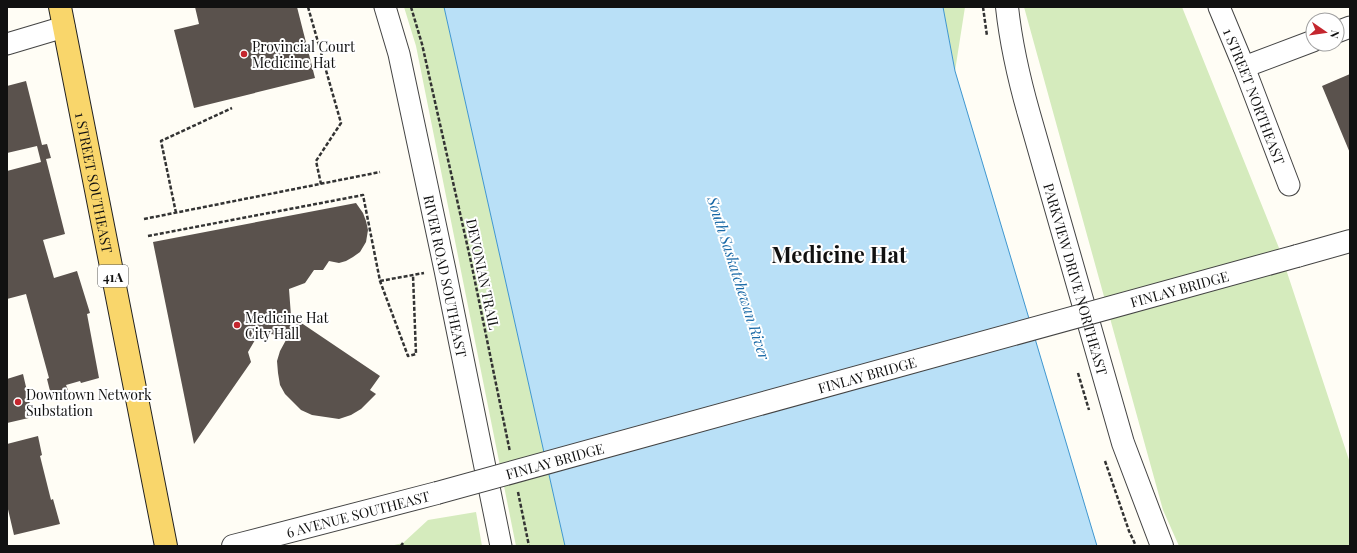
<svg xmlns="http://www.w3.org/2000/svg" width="1357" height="553" font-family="'Playfair Display',serif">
	<rect width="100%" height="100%" fill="#fffdf5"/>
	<path fill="#d5ebbd" d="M404,7H444L565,546H516L416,46Z
		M943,7H965L955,71Z
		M1024,7H1182L1279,248L1350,463V546H1179L1163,510Z
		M476,512L482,546H390L403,543L428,520Z"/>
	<path fill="#b9e0f7" stroke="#3f96cf" d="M444,7H943L955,71L1097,546H565Z"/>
	<path fill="#5a524d" d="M195,7H297L315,78L194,108L174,30L199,24Z
		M1350,74V153L1322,86Z
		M26,81L42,145L47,144L51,158L46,159L65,234L43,240L54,278L77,271L90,313L87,314L99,378L81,383L80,381L66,385L68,390L51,395L47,379L49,378L26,294L7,299V171L41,162L37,146L7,153V86Z
		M356,203L363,213L366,221L368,230L366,242L360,252L353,257L346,261L339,263L329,261L323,270H314L305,283L289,289L291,316L380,376L370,390L376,394L361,409L351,415L339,419L312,415L301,410L285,394L280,385L278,373L277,361L280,351L286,340L272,334L255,340L248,352L251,362L194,444L153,242Z
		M23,374L33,417L7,423V379Z
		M38,436L42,455L40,456L51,500L53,499L60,524L14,535L7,505V444Z"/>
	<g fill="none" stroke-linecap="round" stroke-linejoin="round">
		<g stroke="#444" stroke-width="23">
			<g id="minor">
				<path id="s1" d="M385,7L399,54L445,270L501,546"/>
				<path id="s2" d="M1219,7L1244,67L1289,185"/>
				<path d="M1337,32L1350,27"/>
				<path d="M7,44L64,27"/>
				<path d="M1244,67L1313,41"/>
			</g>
		</g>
		<g stroke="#444" stroke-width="24">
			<g id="tertiary">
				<path id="s3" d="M1007,7C1011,44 1019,79 1029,114L1123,443L1162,546"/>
				<path d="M1297,256L1350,241"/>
				<path id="s4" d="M233,546L437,493"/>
			</g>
		</g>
		<g stroke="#222" stroke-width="24">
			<g id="primary">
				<path id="s5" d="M60,7L166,546"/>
			</g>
		</g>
		<path stroke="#333" stroke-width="2.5" stroke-dasharray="4 2" stroke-linecap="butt" d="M308,7L341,123L316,161L321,184
			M411,7L422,44L471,262L510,452
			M983,7L987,36
			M176,213L161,141L232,108
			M144,219L380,172
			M148,236L363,195L380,281L408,356L416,354L413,275
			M380,281L424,273
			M1078,373L1089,410
			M1105,461L1129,531L1136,546
			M518,492L529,546
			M401,546L403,543"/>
		<use href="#minor" stroke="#fff" stroke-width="21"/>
		<use href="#tertiary" stroke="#fff" stroke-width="22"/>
		<use href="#primary" stroke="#f9d66b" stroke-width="22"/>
		<g stroke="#444" stroke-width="24" stroke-linecap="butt">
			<g id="tertiary-bridge">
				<path id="s6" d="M437,493L1297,256"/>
			</g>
		</g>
		<use href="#tertiary-bridge" stroke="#fff" stroke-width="22"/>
	</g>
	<g fill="#c4262e" stroke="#fff" stroke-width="1.5">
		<circle cx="244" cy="54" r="4"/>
		<circle cx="237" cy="325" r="4"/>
		<circle cx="18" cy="402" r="4"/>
	</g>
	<g text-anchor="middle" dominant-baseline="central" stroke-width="4" stroke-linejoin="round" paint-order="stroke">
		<rect fill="#fff" stroke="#585858" stroke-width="1" x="98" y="265" width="30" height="22" rx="3"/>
		<g font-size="13" font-weight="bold" fill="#111">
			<text x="113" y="276">41A</text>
		</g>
		<g font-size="14" fill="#111" stroke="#fff" text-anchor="start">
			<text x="252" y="46">Provincial Court<tspan x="252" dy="16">Medicine Hat</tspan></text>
			<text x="245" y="317">Medicine Hat<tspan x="245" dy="16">City Hall</tspan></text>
			<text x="26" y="394">Downtown Network<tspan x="26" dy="16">Substation</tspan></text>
		</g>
		<g font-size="14" fill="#111" stroke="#fff">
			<text stroke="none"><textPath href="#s2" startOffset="96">1 STREET NORTHEAST</textPath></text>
			<text stroke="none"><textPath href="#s5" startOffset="179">1 STREET SOUTHEAST</textPath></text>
			<text transform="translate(483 274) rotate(78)">DEVONIAN TRAIL</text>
			<text stroke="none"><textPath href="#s1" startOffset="276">RIVER ROAD SOUTHEAST</textPath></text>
			<text stroke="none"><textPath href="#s3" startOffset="281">PARKVIEW DRIVE NORTHEAST</textPath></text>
			<text stroke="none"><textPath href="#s6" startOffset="770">FINLAY BRIDGE</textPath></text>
			<text stroke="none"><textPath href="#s6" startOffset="446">FINLAY BRIDGE</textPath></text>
			<text stroke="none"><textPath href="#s6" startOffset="122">FINLAY BRIDGE</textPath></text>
			<text stroke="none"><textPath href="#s4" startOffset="129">6 AVENUE SOUTHEAST</textPath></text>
		</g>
		<g font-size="15" font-style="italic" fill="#1768a6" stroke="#fff">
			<text transform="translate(739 278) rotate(72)">South Saskatchewan River</text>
		</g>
		<g font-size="22" font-weight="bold" fill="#111" stroke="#fff">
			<text x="839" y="254">Medicine Hat</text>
		</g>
	</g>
	<rect width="1357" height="553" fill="none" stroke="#111111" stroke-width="16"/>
	<g transform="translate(1325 32) rotate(103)"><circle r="19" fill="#ffffff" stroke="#a0a0a0"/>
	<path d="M0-3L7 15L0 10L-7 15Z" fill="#c4262e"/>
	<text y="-6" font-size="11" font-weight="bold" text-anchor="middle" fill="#111111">N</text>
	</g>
</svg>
